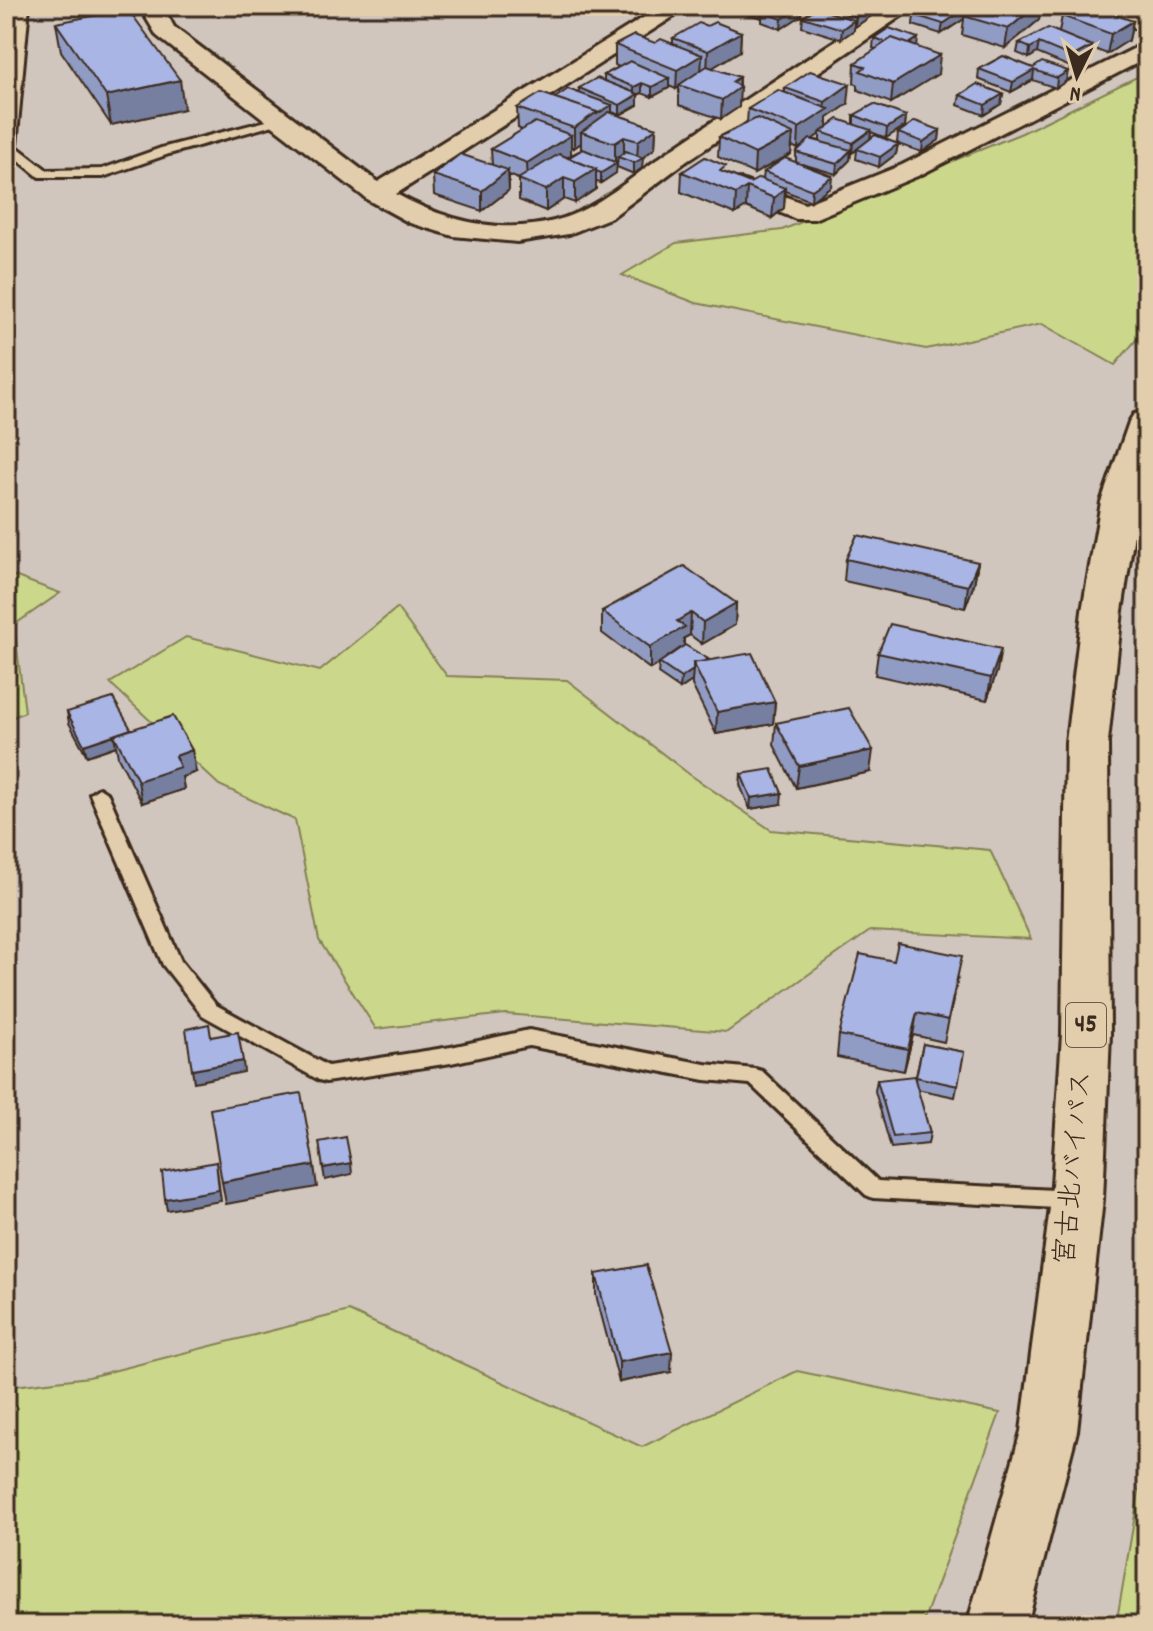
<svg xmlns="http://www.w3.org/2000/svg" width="1153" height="1631" font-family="Dekko,'Klee One',sans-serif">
	<rect width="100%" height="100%" fill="#d1c6bd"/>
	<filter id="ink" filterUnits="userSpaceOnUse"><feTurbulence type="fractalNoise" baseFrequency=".0125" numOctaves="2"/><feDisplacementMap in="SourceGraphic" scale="16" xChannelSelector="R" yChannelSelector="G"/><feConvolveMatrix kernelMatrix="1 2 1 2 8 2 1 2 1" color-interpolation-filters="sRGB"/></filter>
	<g filter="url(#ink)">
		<path fill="#cbd78b" stroke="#838054" stroke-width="2" d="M1147,72V327L1115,365L1042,324L926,349L696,303L622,275L676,243L782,230L1022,133Z
			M6,573L60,593L14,625L25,712L6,720Z
			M397,608L447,676L567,680L689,774L771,830L990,850L1031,939L870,931L727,1032L505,1014L376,1029L319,940L295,820L219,785L110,683L186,637L320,671Z
			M349,1311L642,1447L797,1371L1000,1413L922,1625H6V1387L89,1377Z
			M1147,1445V1625H1116Z"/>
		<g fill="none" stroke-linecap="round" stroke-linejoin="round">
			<g stroke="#3b2a1e" stroke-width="6">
				<path id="service" d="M17,6H29L16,146L47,170L102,169L161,148L282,117L288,121L169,154L103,177H39L6,150Z
					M99,788L108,794L181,961L216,1005L328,1066L451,1047L529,1030L705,1064L755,1069L762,1071L878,1181L1074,1191L1081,1194L1085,1200L1081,1206L1074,1209L873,1198L866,1195L750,1084L705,1080L529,1046L451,1063L326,1082L319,1080L202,1015L163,965L90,794Z"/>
			</g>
			<g stroke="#3b2a1e" stroke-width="6">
				<path id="minor" d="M139,6H163L174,27L378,182L662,6H690L396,194C444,220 499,235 554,221C599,209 632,176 669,151C741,102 815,54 888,6H916L684,163L612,217L569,234L517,242L453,236L410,223L368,200L157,36Z
					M1073,6H1109L1147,18V32L1077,11Z
					M1147,42V58L920,175L814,219H796L730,192L726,187L730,182L739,179L805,204L902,165Z"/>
			</g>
			<g stroke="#3b2a1e" stroke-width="6">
				<path id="trunk" d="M1147,411V477L1139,502L1122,611L1108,742L1110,1034L1103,1200L1077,1431L1027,1625H967L1021,1431L1051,1200L1062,1034L1066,742L1082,611L1101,502L1129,422L1134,414Z"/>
			</g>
			<use href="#service" fill="#e2cdac" fill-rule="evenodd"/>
			<use href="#minor" fill="#e2cdac" fill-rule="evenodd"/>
			<use href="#trunk" fill="#e2cdac" fill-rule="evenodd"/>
		</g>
		<path fill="#919cc5" stroke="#3b2a1e" stroke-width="2" fill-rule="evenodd" d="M738,6H803L802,15L781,29L762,22V18L738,11Z
			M822,6H872L871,16L855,27H854V30L841,39L802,27L803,17L822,10Z
			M973,6H1042L1039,20L1005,48L962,35L964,19L941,34L913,25L914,15L965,9L964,16L976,7Z
			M1138,6H1147V11L1137,8Z
			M1092,13L1133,21L1129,40L1107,54L1092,48L1090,56L1070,67L1037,53L1029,58L1017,53L1019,43L1059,32L1062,16Z
			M56,23L184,109L111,125L61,51Z
			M707,26L741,32L740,51L712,68L739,77V107L721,119L679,105V87L676,89L669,86V88L652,97L642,93L638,95V105L620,115L612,112V113L656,128L655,148L642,158V168L634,174L617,167V162L616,163V173L601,183L596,182V189L575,203L564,199L546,211L519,200V179L509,175V190L482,211L434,195L433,175L492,165L491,149L522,130L518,128L517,108L555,98L579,93V88L604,81V75L619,67L615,65V45L655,43L673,44V38ZM581,143V150L567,157L571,155V147L574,148Z
			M874,38L917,47L938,74L891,103L858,90V85L854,83L855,63L876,49L873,48Z
			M1003,56L1066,81L1056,88L1033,80L1011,92L978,79L979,69Z
			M785,88L848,104L828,118V126L854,124V115L906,116L905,126L886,138L871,132L870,139L897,143L898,133L940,130L939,140L922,152L898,144L896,154L879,167L856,159L857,150L852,153H851L850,160L836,174L802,164L831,186L811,201L785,191L784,208L772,218L746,207L735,214L681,192L682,172L726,173L750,183L763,179L764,172L796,162V152L806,143L798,149L792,146L791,154L754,174L718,157L719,137L747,123L748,109L785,92ZM820,134V141L812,139Z
			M1003,94L1001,104L984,115L958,105L960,95Z
			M846,559L978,562L974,584L965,608L844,581Z
			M736,603L735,625L702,644L690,635L684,638V646L708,659V661L775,702L773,724L716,734L692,685V681L680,689L658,674L659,664L650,669L602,633V611Z
			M878,653L997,671L987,700L875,675Z
			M67,712L131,729L196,772L182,777L184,789L142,803L118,757L116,746L87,756L69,723Z
			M776,723L870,772L796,788L774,745Z
			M741,774L781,804L750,809L740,785Z
			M958,978L944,1042L913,1035L904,1071L837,1057L839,1035Z
			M923,1044L964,1052L955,1097L917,1089L930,1133L928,1144L891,1148L875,1091L877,1080L915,1081Z
			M596,1274L671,1372L619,1382L596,1295Z"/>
		<path fill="#767fa0" stroke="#3b2a1e" stroke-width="2" d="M766,6H782L763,12L762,19V9Z
			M803,6L802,15L781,29L782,19Z
			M872,6L871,16L855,27L856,17Z
			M1036,6H1042L1039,20L1005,48L1008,29Z
			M965,9L964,19L941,34L943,24Z
			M854,20V30L841,39L842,29Z
			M1133,21L1129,40L1107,54L1111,34Z
			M741,32L740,51L707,71L708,51Z
			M918,38L917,48H904Z
			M1039,43L1037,53L1029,58L1030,48Z
			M1092,46L1090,56L1070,67L1072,57Z
			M702,55L701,75L679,85V87L676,89L677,70Z
			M940,55L938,74L891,103L893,84Z
			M1034,70L1033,80L1011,92L1013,82Z
			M1068,71L1066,81L1056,88L1057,78Z
			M739,77L738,88L740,87L739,107L721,119L722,100L732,82Z
			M669,78V88L652,97V87Z
			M180,80L184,109L111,125L106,96Z
			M642,83V93L638,95V105L620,115V105L634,97V87Z
			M850,84L848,104L828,118L827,129L821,132L820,134L798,149L799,128L824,112L825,102Z
			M1003,94L1001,104L984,115L985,105Z
			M612,105V115L581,132V143L574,148V128L597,112Z
			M906,116L905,126L886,138L887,128Z
			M656,128L655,148L641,159L643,158L642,168L634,174V163L637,161L638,141Z
			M871,130L870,140L852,153L853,143Z
			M940,130L939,140L922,152L923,142Z
			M793,134L791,154L754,174L755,154Z
			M571,135V155L528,183L527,163Z
			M624,137V157H618L617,162L615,164V143Z
			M898,144L896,154L879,167L880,157Z
			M851,150L850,160L836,174L837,164Z
			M617,163L616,173L601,183V173Z
			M596,169V189L575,203V182Z
			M508,170L509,190L482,211V191Z
			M832,176L831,186L811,201L812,190Z
			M564,178V199L546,211V190Z
			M747,187L746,207L735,214L736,194Z
			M785,188L784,208L772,218L774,198Z
			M978,562L974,584L965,608L968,586Z
			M736,603L735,625L702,644L703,622Z
			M691,613L690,635L684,638V649L650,669V647L677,621Z
			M1001,649L997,671L987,700L991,678Z
			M693,670L692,681L680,689L681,678Z
			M775,702L773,724L716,734L717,712Z
			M114,735L116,746L87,756L84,745Z
			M192,750L196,772L182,777L184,789L142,803L138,781L175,756Z
			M873,750L870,772L796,788L799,766Z
			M782,793L781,804L750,809L751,798Z
			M917,1013L913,1035L904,1071L908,1049Z
			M243,1061L244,1072L194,1082L192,1070Z
			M216,1162L221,1201L167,1210L165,1199Z
			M351,1163L352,1174L325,1180L323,1168Z
			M314,1165L317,1187L226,1204L222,1182Z
			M672,1352L671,1372L619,1382V1362Z"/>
		<path fill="#a9b5e5" stroke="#3b2a1e" stroke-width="2" d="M773,6H802L782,19L763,12Z
			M822,6H872L856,17Z
			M928,6H957L965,9L943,24L914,15Z
			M977,6H1036L1008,29L964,16Z
			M1077,7L1092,13L1099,9L1133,21L1111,34L1062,16Z
			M816,8L854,20L842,29L803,17Z
			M128,9L180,80L106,96L56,23Z
			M715,22L741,32L708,51L673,38L699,23L707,26Z
			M889,28L918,38L909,44L892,38L886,42L874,38Z
			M1048,28L1092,46L1072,57L1039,43L1030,48L1019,43Z
			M634,35L655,43L661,39L702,55L677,70L615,45Z
			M892,38L940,55L893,84L860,71L865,67L855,63Z
			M1003,56L1033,68L1042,62L1068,71L1057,78L1034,70L1013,82L979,69Z
			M630,61L669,78L652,87L642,83L634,87L604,75Z
			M707,66L739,77L732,82L740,87L722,100L679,85Z
			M810,71L850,84L825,102L785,88Z
			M597,78L638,94L620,105L579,88Z
			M977,84L1003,94L985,105L960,95Z
			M568,89L612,105L597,114V112L555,98Z
			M778,90L829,109L799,128L748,109Z
			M541,93L597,112L574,128L517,108Z
			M874,104L906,116L887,128L854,115Z
			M609,112L656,128L638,141L624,137L615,143L581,132Z
			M757,118L793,134L755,154L719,137Z
			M838,119L871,130L853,143L821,132Z
			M915,121L940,130L923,142L898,133Z
			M535,122L571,135L527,163L491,149Z
			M875,135L898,144L880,157L857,149Z
			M810,139L851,150L837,164L796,152Z
			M583,149L617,163L601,173L596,171V169L568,158Z
			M626,151L643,158L634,163L618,157Z
			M460,154L508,170L482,191L433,175Z
			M559,154L596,169L575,182L564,178L546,190L518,179Z
			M705,157L726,166L720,171L750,183L759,178L785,188L774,198L747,187L736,194L682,172Z
			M785,158L832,176L812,190L764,172Z
			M857,535L978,562L968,586L846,559Z
			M684,566L736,603L703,622L691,613L677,621L685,627L650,647L602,611Z
			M890,624L1001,649L991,678L878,653Z
			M685,645L708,659L705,661L693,663V670L681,678L659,663Z
			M752,653L775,702L717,712L693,663Z
			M113,698L131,729L84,745L67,712Z
			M849,708L873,750L799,766L776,723Z
			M173,716L192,750L175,756L180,767L138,781L114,735Z
			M772,769L782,793L751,798L741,774Z
			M898,943L962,956L948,1020L917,1013L908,1049L839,1035L860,954L894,961Z
			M209,1024L211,1037L238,1032L243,1061L192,1070L186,1029Z
			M923,1044L964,1052L958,1086L916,1077Z
			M914,1076L930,1133L893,1137L877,1080Z
			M301,1093L314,1165L222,1182L210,1109Z
			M346,1137L351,1163L323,1168L319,1142Z
			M216,1162L219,1190L165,1199L162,1172Z
			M646,1265L672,1352L619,1362L596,1274Z"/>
	</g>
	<g text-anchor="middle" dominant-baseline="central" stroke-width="6" stroke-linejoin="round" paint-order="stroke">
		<rect fill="#e2cdac" stroke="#6d5b49" stroke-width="2" x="1066" y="1003" width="40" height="44" rx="6"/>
		<g font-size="26" font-weight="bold" fill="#3b2a1e">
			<text x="1086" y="1025">45</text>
		</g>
		<g font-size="28" fill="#3b2a1e" stroke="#e2cdac">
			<text transform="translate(1076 1168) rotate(-85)">宮古北バイパス</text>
		</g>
	</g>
	<rect width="1153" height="1631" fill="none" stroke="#e2cdac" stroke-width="32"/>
	<rect x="16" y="16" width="1121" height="1599" fill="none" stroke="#3b2a1e" stroke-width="3" filter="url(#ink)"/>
	<g transform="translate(1077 76) rotate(185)" stroke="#e2cdac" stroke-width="6" paint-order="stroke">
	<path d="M0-6L14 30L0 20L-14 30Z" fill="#3b2a1e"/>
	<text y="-12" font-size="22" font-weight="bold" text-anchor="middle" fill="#3b2a1e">N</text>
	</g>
</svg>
